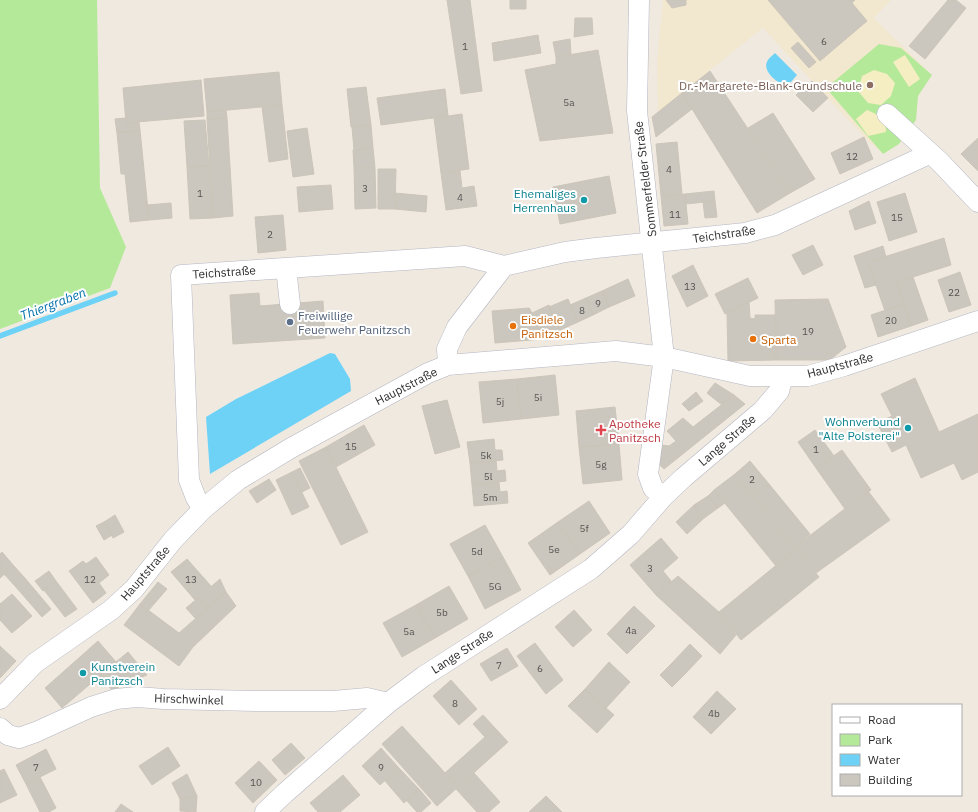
<svg xmlns="http://www.w3.org/2000/svg" width="978" height="812" font-family="'IBM Plex Sans',sans-serif">
	<rect width="100%" height="100%" fill="#f0e9e0"/>
	<path fill="#f2e7cf" d="M663,0H891L874,18L932,75L918,96L916,120L899,144L883,154L864,137L763,28L658,112L657,60Z"/>
	<path fill="#b5e99a" d="M0,0H97L100,188L126,247L110,288L0,329Z
		M879,44L901,48L932,75L918,96L916,120L899,144L883,154L826,88Z"/>
	<path fill="#f5eec2" d="M905,55L920,79L909,87L893,62Z
		M874,70L887,74L895,83L891,96L881,105L868,103L858,91L862,76Z
		M867,110L885,118L886,132L868,136L856,119Z"/>
	<path fill="#6ed2f7" d="M775,53L797,75L791,82L784,85C776,82 761,70 768,60C769,58 773,55 775,53Z
		M330,353L335,354L350,379L351,391L210,474L206,417L236,399Z"/>
	<g fill="none" stroke-linecap="round" stroke-linejoin="round">
		<path stroke="#6ed2f7" stroke-width="5.5" d="M0,336L115,293"/>
	</g>
	<path fill="#cbc7be" stroke="#ccc5b9" d="M447,0H470L482,91L461,94Z
		M510,0H526V9H510Z
		M666,0H686V5L672,8Z
		M768,0H855L852,3L867,21L820,61Z
		M948,0H956L966,8L925,59L909,46Z
		M575,18H592L593,34L574,37Z
		M538,35L541,53L494,61L492,43Z
		M570,39L571,54L556,57L553,42Z
		M798,42L816,62L809,68L791,48Z
		M598,50L613,133L540,141L525,70L556,64V57Z
		M710,71L790,193L757,213L682,93Z
		M279,72L282,105L207,112L204,79Z
		M201,80L204,116L126,123L123,88Z
		M812,81L828,98L813,112L796,95Z
		M366,87L371,125L351,127L347,89Z
		M445,89L448,116L381,125L377,98Z
		M682,93L692,109L656,137L652,117Z
		M282,105L288,159L269,162L262,107Z
		M226,110L227,118L207,119V112Z
		M773,113L815,179L790,193L748,128Z
		M462,114L469,169L441,173L434,118Z
		M126,118V123L139,122L140,130L117,133L115,119Z
		M227,118L233,216L213,218L207,119Z
		M205,120L209,166L187,167L184,121Z
		M371,125L373,148L354,150L352,127Z
		M307,128L314,174L293,177L287,131Z
		M140,130L149,220L130,222L125,174H121L117,133Z
		M864,137L873,159L840,174L831,153Z
		M978,138V171L961,154Z
		M677,142L682,194L661,196L656,144Z
		M373,148L375,168H354L353,150Z
		M209,166L213,218L190,219L187,167Z
		M354,168H375L376,208L355,209Z
		M378,169H396L395,209H378Z
		M460,171L462,188L474,186L477,206L446,210L441,173Z
		M609,176L616,213L560,224L553,187Z
		M331,185L333,209L299,212L297,187Z
		M714,191L715,201L686,204L685,194Z
		M395,193L427,196L426,212L395,209Z
		M905,193L917,232L889,241L877,202Z
		M685,194L688,224L664,226L661,196Z
		M715,201L717,217L705,218L703,202Z
		M869,201L876,223L855,230L849,211Z
		M171,203L172,218L149,220L147,205Z
		M283,215L286,250L258,253L255,217Z
		M944,238L951,265L897,282L904,304L885,311L868,262Z
		M813,245L823,265L803,275L792,255Z
		M883,246L886,257L868,262L876,285L865,288L854,256Z
		M693,265L708,296L687,307L672,276Z
		M960,272L971,305L949,312L938,280Z
		M913,277L928,320L911,326L897,282Z
		M748,278L758,298L725,314L715,294Z
		M628,279L635,296L609,307L602,291Z
		M602,291L609,307L593,315L586,298Z
		M259,293L260,306L323,301L325,338L233,344L230,295Z
		M586,298L593,315L578,322L570,305Z
		M568,299L578,322L560,330L549,307Z
		M828,299L846,347L830,360H776L775,300Z
		M749,302L750,318L755,319V315H776V360L728,361L727,313Z
		M904,304L911,326L878,337L871,315Z
		M549,305L560,330L542,337L529,308L532,313Z
		M529,308L543,339L495,343L492,311Z
		M555,375L559,415L521,419L517,379Z
		M915,378L939,432L978,414V472L962,480L954,463L921,478L906,445L892,452L877,423L892,416L881,394Z
		M517,379L521,419L483,423L479,382Z
		M715,383L734,395L722,405L707,393Z
		M696,392L703,401L689,411L682,404Z
		M734,395L745,404L664,469L658,463L661,445L669,446L676,441L667,431L683,418L693,427Z
		M447,400L460,447L435,454L422,406Z
		M615,407L619,444L579,447L576,411Z
		M364,425L375,445L336,467L326,447Z
		M815,430L834,456L816,468L798,442Z
		M494,439L495,450H502L503,460L470,463L467,442Z
		M619,444L622,480L583,484L579,447Z
		M326,447L368,532L341,545L299,461Z
		M842,450L871,490L845,509L816,468Z
		M496,460L497,471L505,470L506,481L472,485L470,463Z
		M750,461L769,484L753,496L735,474Z
		M300,468L310,488L302,492L292,472Z
		M292,472L309,507L292,515L276,480Z
		M735,474L796,549L776,566L714,490Z
		M269,479L276,490L257,503L249,491Z
		M499,482L500,492L507,491L508,503L474,506L472,485Z
		M769,484L810,534L795,547L753,496Z
		M714,490L725,503L718,508L708,496Z
		M868,491L890,520L816,573L795,547Z
		M708,496L718,508L703,519L694,505Z
		M589,501L610,533L580,554L558,522Z
		M694,505L703,519L687,534L676,522Z
		M115,515L124,532L113,538L104,522Z
		M104,522L112,535L104,540L96,526Z
		M558,522L580,554L550,575L528,543Z
		M485,525L503,557L468,576L450,544Z
		M661,538L678,558L663,571L672,582L656,595L630,565Z
		M796,549L819,577L741,640L719,612Z
		M2,552L14,566L0,578V554Z
		M96,557L109,575L99,583L106,593L93,603L69,571L83,561L86,564Z
		M503,557L521,590L485,609L468,576Z
		M187,559L211,586L195,600L171,572Z
		M14,566L24,577L15,586L4,574Z
		M49,571L56,581L43,591L35,581Z
		M678,576L719,612L736,635L720,654L656,595Z
		M24,577L51,609L42,617L15,586Z
		M220,579L226,592L207,609L198,598Z
		M56,581L77,609L65,617L44,590Z
		M158,582L167,589L148,611L140,604Z
		M449,586L468,619L435,638L416,605Z
		M226,592L236,606L193,647L179,633Z
		M12,594L32,616L12,633L0,620V604Z
		M198,598L207,609L196,619L186,608Z
		M140,604L179,633L193,647L179,666L124,625Z
		M416,605L435,638L402,657L383,623Z
		M634,606L655,626L627,654L607,634Z
		M574,610L592,630L573,647L555,627Z
		M98,641L116,662L62,708L45,688Z
		M535,643L563,680L546,694L517,656Z
		M690,644L702,656L684,675L672,663Z
		M0,646L16,661L0,678Z
		M507,648L518,666L491,681L480,664Z
		M128,652L147,675L132,681L116,662Z
		M116,662L132,681L112,690L100,676Z
		M609,662L630,682L606,708L585,689Z
		M672,663L684,675L672,687L660,675Z
		M451,680L477,709L459,725L433,696Z
		M585,689L614,715L597,733L568,706Z
		M717,691L736,709L711,734L693,717Z
		M483,715L495,728L485,737L473,724Z
		M402,726L458,787L437,806L382,744Z
		M495,728L508,742L458,787L445,773Z
		M291,743L305,758L285,775L272,760Z
		M168,747L180,766L152,785L139,766Z
		M381,748L399,768L380,785L362,766Z
		M46,749L56,769L26,784L16,765Z
		M259,761L277,780L253,803L235,783Z
		M399,768L419,789L404,803L385,781Z
		M4,769L17,795L0,803V771Z
		M474,773L500,802L489,812H477L456,789Z
		M187,774L197,796L180,799L172,783Z
		M343,775L360,795L340,812H318L310,803Z
		M40,777L56,808L49,812H40L26,784Z
		M419,789L431,803L421,812H417L406,800Z
		M197,796L196,812L180,811V799Z
		M546,796L562,812H529Z
		M121,804L133,812H115Z"/>
	<g fill="none" stroke-linecap="round" stroke-linejoin="round">
		<g stroke="#b4b6c2" stroke-width="21">
			<path id="minor" d="M887,114L939,161L978,202
				M286,268L290,304
				M448,365L447,349L457,327L504,266L565,252L596,248L745,233L775,225L929,154
				M663,497L683,478L763,410L779,391L783,377
				M203,509L196,498L189,480L181,275L465,256L504,266
				M0,699L35,663L111,610L134,589L173,540L203,509L238,480L291,448L428,373L448,365L616,351L664,357L750,376H808L844,366L978,321
				M0,728L8,735L19,738L36,732L91,707L116,699L137,697L164,699L257,701H333L367,698L388,703
				M265,812L285,793L388,703L424,676L591,569L631,534L663,497L653,488L648,474L664,357L637,111L639,0"/>
		</g>
		<use href="#minor" stroke="#fff" stroke-width="20"/>
	</g>
	<circle fill="#8d6e63" stroke="#fff" stroke-width="1.5" cx="870" cy="85" r="4"/>
	<g fill="#0f9aa8" stroke="#fff" stroke-width="1.5">
		<circle cx="584" cy="200" r="4"/>
		<circle cx="908" cy="428" r="4"/>
		<circle cx="83" cy="673" r="4"/>
	</g>
	<circle fill="#5c6f8a" stroke="#fff" stroke-width="1.5" cx="290" cy="322" r="4"/>
	<g fill="#e8710a" stroke="#fff" stroke-width="1.5">
		<circle cx="513" cy="326" r="4"/>
		<circle cx="753" cy="339" r="4"/>
	</g>
	<path fill="#e0444e" stroke="#fff" stroke-width="1.5" d="M599 424h4v4h4v4h-4v4h-4v-4h-4v-4h4z"/>
	<g text-anchor="middle" dominant-baseline="central" stroke-width="4" stroke-linejoin="round" paint-order="stroke">
		<g font-size="10" fill="#555452">
			<text x="824" y="41">6</text>
			<text x="465" y="46">1</text>
			<text x="569" y="102">5a</text>
			<text x="852" y="156">12</text>
			<text x="669" y="169">4</text>
			<text x="365" y="188">3</text>
			<text x="200" y="193">1</text>
			<text x="460" y="197">4</text>
			<text x="675" y="214">11</text>
			<text x="897" y="217">15</text>
			<text x="270" y="234">2</text>
			<text x="690" y="286">13</text>
			<text x="954" y="292">22</text>
			<text x="598" y="303">9</text>
			<text x="582" y="310">8</text>
			<text x="891" y="320">20</text>
			<text x="808" y="331">19</text>
			<text x="538" y="397">5i</text>
			<text x="500" y="401">5j</text>
			<text x="351" y="446">15</text>
			<text x="816" y="449">1</text>
			<text x="486" y="455">5k</text>
			<text x="601" y="464">5g</text>
			<text x="488" y="476">5l</text>
			<text x="752" y="479">2</text>
			<text x="490" y="497">5m</text>
			<text x="584" y="528">5f</text>
			<text x="554" y="549">5e</text>
			<text x="477" y="551">5d</text>
			<text x="650" y="568">3</text>
			<text x="90" y="579">12</text>
			<text x="191" y="579">13</text>
			<text x="495" y="586">5G</text>
			<text x="442" y="612">5b</text>
			<text x="631" y="630">4a</text>
			<text x="409" y="631">5a</text>
			<text x="499" y="665">7</text>
			<text x="540" y="668">6</text>
			<text x="455" y="703">8</text>
			<text x="714" y="713">4b</text>
			<text x="36" y="767">7</text>
			<text x="381" y="767">9</text>
			<text x="256" y="782">10</text>
		</g>
		<g font-size="12" fill="#785e54" stroke="#fff" text-anchor="end">
			<text x="862" y="85">Dr.-Margarete-Blank-Grundschule</text>
		</g>
		<g font-size="12" fill="#2e2e2e" stroke="#fff">
			<text transform="translate(645 179) rotate(-97)">Sommerfelder Straße</text>
			<text transform="translate(724 234) rotate(-8)">Teichstraße</text>
			<text transform="translate(224 272) rotate(-4)">Teichstraße</text>
			<text transform="translate(840 365) rotate(-15)">Hauptstraße</text>
			<text transform="translate(406 386) rotate(-27)">Hauptstraße</text>
			<text transform="translate(727 440) rotate(-41)">Lange Straße</text>
			<text transform="translate(145 573) rotate(-49)">Hauptstraße</text>
			<text transform="translate(462 651) rotate(-33)">Lange Straße</text>
			<text transform="translate(189 699) rotate(2)">Hirschwinkel</text>
		</g>
		<g font-size="12" fill="#0d838f" stroke="#fff" text-anchor="end">
			<text x="576" y="193">Ehemaliges<tspan x="576" dy="14">Herrenhaus</tspan></text>
			<text x="900" y="421">Wohnverbund<tspan x="900" dy="14">"Alte Polsterei"</tspan></text>
			<text x="91" y="666" text-anchor="start">Kunstverein<tspan x="91" dy="14">Panitzsch</tspan></text>
		</g>
		<g font-size="12" fill="#4e5e75" stroke="#fff" text-anchor="start">
			<text x="298" y="315">Freiwillige<tspan x="298" dy="14">Feuerwehr Panitzsch</tspan></text>
		</g>
		<g font-size="12" fill="#c56008" stroke="#fff" text-anchor="start">
			<text x="521" y="319">Eisdiele<tspan x="521" dy="14">Panitzsch</tspan></text>
			<text x="761" y="339">Sparta</text>
		</g>
		<g font-size="12" fill="#be3a42" stroke="#fff" text-anchor="start">
			<text x="609" y="423">Apotheke<tspan x="609" dy="14">Panitzsch</tspan></text>
		</g>
		<g font-size="13" font-style="italic" fill="#0571ab" stroke="#fff">
			<text transform="translate(53 304) rotate(-21)">Thiergraben</text>
		</g>
	</g>
	<rect x="832" y="704" width="130" height="92" fill="#ffffff" stroke="#ababab"/>
	<rect x="840" y="717" width="20" height="6" fill="#ffffff" stroke="#ababab"/>
	<text x="868" y="724" font-size="12" fill="#2e2e2e">Road</text>
	<rect x="840" y="734" width="20" height="12" fill="#b5e99a" stroke="#ababab"/>
	<text x="868" y="744" font-size="12" fill="#2e2e2e">Park</text>
	<rect x="840" y="754" width="20" height="12" fill="#6ed2f7" stroke="#ababab"/>
	<text x="868" y="764" font-size="12" fill="#2e2e2e">Water</text>
	<rect x="840" y="774" width="20" height="12" fill="#cbc7be" stroke="#ababab"/>
	<text x="868" y="784" font-size="12" fill="#2e2e2e">Building</text>
</svg>
